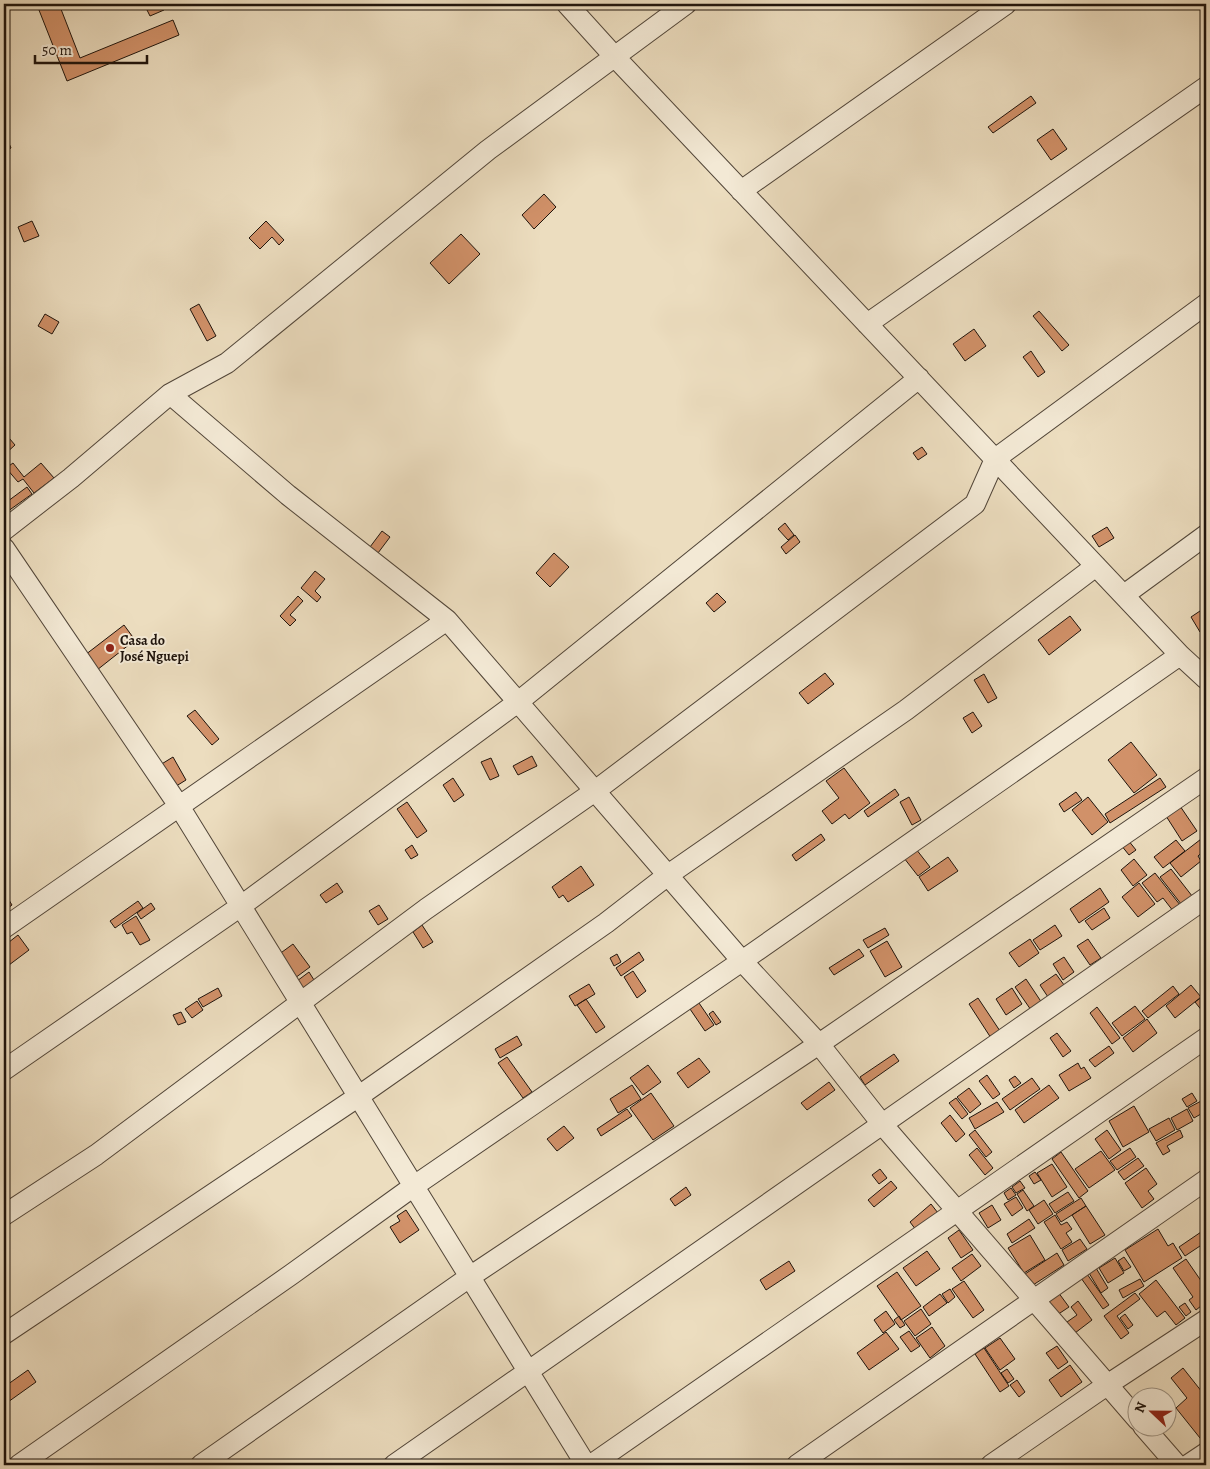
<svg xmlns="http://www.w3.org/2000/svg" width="1210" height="1469" font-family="Alegreya,serif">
	<rect width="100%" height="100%" fill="#ecddbf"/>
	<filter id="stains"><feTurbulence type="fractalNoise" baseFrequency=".004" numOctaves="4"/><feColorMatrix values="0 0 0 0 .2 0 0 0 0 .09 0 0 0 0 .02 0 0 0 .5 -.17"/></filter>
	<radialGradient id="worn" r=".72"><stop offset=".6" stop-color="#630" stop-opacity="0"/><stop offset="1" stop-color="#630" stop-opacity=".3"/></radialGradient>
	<path fill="#d19169" stroke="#1f140c" d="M41,4H59L80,58L173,20L179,35L67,81L37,5Z
		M144,4H161L164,10L150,16Z
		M1031,96L1036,103L993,133L988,127Z
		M1053,129L1067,149L1051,160L1037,140Z
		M5,134L11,148L4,152V135Z
		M544,194L556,207L534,229L522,215Z
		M32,221L39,236L24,242L18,227Z
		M266,221L284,240L279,245L272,237L260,249L249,238Z
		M461,234L480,254L449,284L430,263Z
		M199,304L216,336L207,341L190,309Z
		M1039,311L1069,345L1062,351L1033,316Z
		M45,314L59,322L52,334L38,326Z
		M974,329L986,346L965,361L953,344Z
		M1031,351L1045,372L1038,377L1023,357Z
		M4,432L15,445L4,455Z
		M922,447L927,454L918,460L913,453Z
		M13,463L24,477L41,463L54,478L34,493L23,479L18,482L6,468Z
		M27,487L32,494L4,514V504Z
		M785,523L794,535L788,540L778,529Z
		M1107,527L1114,538L1099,547L1092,536Z
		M382,531L390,537L375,557L367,551Z
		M795,535L800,542L786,554L781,547Z
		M554,553L569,567L550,587L536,573Z
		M315,571L325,579L315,591L321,597L317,602L301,588Z
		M717,593L726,602L714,612L706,603Z
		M298,596L303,601L290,615L296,620L290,626L280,616Z
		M1206,607V628L1200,632L1191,617Z
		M1070,616L1081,630L1049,655L1038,640Z
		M124,625L135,640L97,670L85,655Z
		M825,673L834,684L808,704L799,693Z
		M984,674L997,698L988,703L974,680Z
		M195,710L219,739L212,745L187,716Z
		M973,712L982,726L972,733L963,718Z
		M1131,742L1157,775L1134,793L1108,760Z
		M532,756L537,766L518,775L513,766Z
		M173,757L186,780L173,788L160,765Z
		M491,758L499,776L490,780L481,762Z
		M844,768L870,803L849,819L845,814L832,824L822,811L839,798L826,781Z
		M453,778L464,795L454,802L443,785Z
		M1160,778L1166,787L1110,823L1105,814Z
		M895,789L899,795L868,817L864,811Z
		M1076,792L1082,800L1064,812L1059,804Z
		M909,797L921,820L912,825L900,802Z
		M1088,797L1108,822L1092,835L1072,810Z
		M407,802L427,831L417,838L397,809Z
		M1180,806L1197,831L1182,841L1166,816Z
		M821,834L825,840L796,861L792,855Z
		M1205,836L1206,838V849L1198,856L1201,861L1181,877L1170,863Z
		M1128,840L1136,850L1129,855L1121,845Z
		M1176,840L1185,851L1163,868L1154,857Z
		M412,845L418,855L411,859L405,850Z
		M916,849L930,867L918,876L904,858Z
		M948,857L958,871L928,891L919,877Z
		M1134,859L1147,875L1133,886L1121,870Z
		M581,866L594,885L568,902L563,895L559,898L552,887Z
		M1171,869L1196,901L1185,909L1160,877Z
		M1155,873L1184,910L1177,916L1163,898L1157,902L1142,883Z
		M337,883L343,892L326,903L320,895Z
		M1139,883L1155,904L1138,917L1122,897Z
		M1100,888L1109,902L1079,923L1070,909Z
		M4,892L12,905L4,911Z
		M138,901L143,908L115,928L110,921Z
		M151,903L155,909L141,919L137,913Z
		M379,905L388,919L378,925L369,911Z
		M1104,908L1110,918L1092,930L1085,921Z
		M136,916L150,940L140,945L132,932L127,934L122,925Z
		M422,925L433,942L423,948L413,932Z
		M1055,925L1062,936L1040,950L1033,940Z
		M885,928L889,935L868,948L863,940Z
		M18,935L29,950L9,965L4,958V946Z
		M1030,939L1039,953L1019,967L1009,953Z
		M1088,939L1101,958L1090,965L1077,946Z
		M887,941L902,967L885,977L870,951Z
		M293,944L310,967L295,978L278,955Z
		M859,949L864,956L834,975L829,968Z
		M639,952L644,960L621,976L616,968Z
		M617,954L621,962L614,966L610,958Z
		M1064,957L1074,972L1063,980L1053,964Z
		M633,971L646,991L637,998L624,977Z
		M309,972L314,980L303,988L297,981Z
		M1056,974L1067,989L1050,1000L1040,985Z
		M1026,979L1042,1003L1031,1010L1015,987Z
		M589,984L595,994L575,1006L569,996Z
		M1191,985L1201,997L1175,1018L1166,1006Z
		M1173,986L1179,994L1148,1018L1142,1011Z
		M218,988L222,996L203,1007L198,999Z
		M1012,988L1022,1004L1006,1015L996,999Z
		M1202,997L1206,1003V1009L1203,1012L1195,1002Z
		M978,998L1000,1031L991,1038L969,1004Z
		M586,999L605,1027L596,1033L577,1005Z
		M197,1001L203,1010L192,1018L185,1009Z
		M699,1003L714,1025L705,1031L690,1009Z
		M1135,1006L1145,1019L1122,1036L1112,1023Z
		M1097,1007L1120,1038L1112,1044L1090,1013Z
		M713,1011L721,1022L716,1025L709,1014Z
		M181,1012L186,1022L178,1025L173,1015Z
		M1147,1019L1157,1033L1133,1052L1123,1038Z
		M1057,1033L1071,1051L1063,1057L1050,1038Z
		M517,1036L522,1045L500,1058L495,1049Z
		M1109,1046L1114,1053L1095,1067L1089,1060Z
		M894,1054L899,1061L865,1085L860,1077Z
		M507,1057L532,1092L523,1098L498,1063Z
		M699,1058L710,1072L688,1088L677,1073Z
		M1078,1063L1081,1069L1084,1067L1091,1078L1069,1091L1059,1075Z
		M648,1065L661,1082L643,1095L630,1078Z
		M987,1075L1000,1094L993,1099L979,1081Z
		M1015,1076L1021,1083L1014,1088L1009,1080Z
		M1032,1078L1040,1089L1010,1110L1002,1099Z
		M829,1082L835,1090L807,1110L801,1103Z
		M632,1085L641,1099L618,1113L610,1099Z
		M1049,1085L1059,1098L1024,1123L1015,1110Z
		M969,1088L981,1104L970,1113L957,1097Z
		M651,1093L674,1126L653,1140L630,1108Z
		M1192,1093L1197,1101L1187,1107L1182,1099Z
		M956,1098L968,1114L962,1119L949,1103Z
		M1203,1100L1206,1106V1111L1194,1118L1188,1108Z
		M997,1102L1004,1112L975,1129L969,1118Z
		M1134,1106L1149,1132L1123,1147L1109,1121Z
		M627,1109L632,1116L601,1136L597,1129Z
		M1187,1109L1193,1121L1177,1130L1171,1118Z
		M950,1115L965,1134L956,1142L941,1123Z
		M1169,1118L1175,1130L1156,1141L1149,1129Z
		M564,1126L574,1138L557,1151L547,1139Z
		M975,1130L992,1152L986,1157L969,1135Z
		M1107,1130L1121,1150L1109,1159L1095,1139Z
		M1180,1130L1183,1137L1167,1146L1170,1151L1163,1155L1156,1143Z
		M977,1148L993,1168L985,1175L969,1155Z
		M1130,1148L1136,1157L1117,1170L1110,1161Z
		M1101,1151L1115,1170L1089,1188L1075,1169Z
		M1061,1152L1088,1191L1079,1198L1052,1159Z
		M1138,1158L1144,1166L1124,1180L1118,1172Z
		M1052,1164L1067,1187L1052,1197L1037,1173Z
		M1146,1168L1157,1184L1148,1191L1154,1199L1142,1208L1125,1183Z
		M880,1169L887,1178L879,1184L872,1175Z
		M1035,1172L1041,1180L1034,1184L1029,1176Z
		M891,1181L897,1188L874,1207L868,1200Z
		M1020,1181L1025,1188L1016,1193L1012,1187Z
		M686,1187L691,1195L675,1206L670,1199Z
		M1011,1188L1016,1195L1008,1200L1004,1193Z
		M1023,1190L1034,1206L1027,1211L1017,1194Z
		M1068,1192L1074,1201L1055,1213L1049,1204Z
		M1016,1197L1023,1208L1012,1216L1004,1204Z
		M1081,1198L1086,1206L1061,1222L1056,1214Z
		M1044,1200L1053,1214L1038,1224L1029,1210Z
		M931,1204L938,1213L916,1230L910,1222Z
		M992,1205L1001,1220L988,1228L979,1213Z
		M1086,1206L1105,1235L1090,1244L1072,1215Z
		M406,1210L419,1230L400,1243L390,1227L400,1221L397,1216Z
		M1055,1215L1061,1225L1067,1222L1072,1229L1066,1233L1072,1242L1061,1249L1044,1222Z
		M1029,1219L1035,1228L1012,1243L1007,1234Z
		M1158,1229L1168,1246L1173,1243L1182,1258L1144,1282L1125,1250Z
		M959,1230L973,1250L961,1258L948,1238Z
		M1204,1230L1206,1233V1242L1185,1256L1179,1247Z
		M1030,1235L1045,1260L1024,1273L1008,1248Z
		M1080,1239L1087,1249L1068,1261L1062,1250Z
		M927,1251L940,1269L916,1286L903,1268Z
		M1057,1253L1064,1265L1033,1285L1025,1274Z
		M972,1254L981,1266L961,1281L952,1268Z
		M1124,1257L1131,1267L1124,1271L1118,1261Z
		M1115,1258L1124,1273L1108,1283L1099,1268Z
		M1186,1259L1206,1288V1302L1196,1310L1189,1300L1193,1297L1173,1268Z
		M789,1261L795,1271L766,1290L760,1280Z
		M1096,1268L1108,1288L1101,1293L1089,1273Z
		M897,1272L921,1306L901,1320L877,1286Z
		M1087,1274L1109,1305L1103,1309L1081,1278Z
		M1140,1279L1144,1286L1123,1298L1119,1290Z
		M1156,1280L1185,1318L1176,1325L1165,1311L1157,1317L1139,1294Z
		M964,1281L984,1310L973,1318L952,1289Z
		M950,1289L955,1297L948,1303L942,1294Z
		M1058,1292L1069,1307L1057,1315L1047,1301Z
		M1135,1293L1140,1299L1117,1316L1129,1333L1121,1339L1104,1316Z
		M940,1294L947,1303L929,1316L923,1307Z
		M1078,1301L1092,1320L1075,1333L1067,1322L1077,1315L1071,1307Z
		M1185,1303L1191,1312L1186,1316L1179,1307Z
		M921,1309L931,1324L915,1336L904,1321Z
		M886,1311L895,1324L883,1333L874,1320Z
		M1125,1314L1133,1325L1128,1329L1120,1318Z
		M899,1316L905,1325L900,1328L894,1320Z
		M932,1327L945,1346L930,1358L916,1338Z
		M909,1331L920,1346L911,1352L900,1337Z
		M886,1332L899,1349L869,1370L857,1353Z
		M1000,1338L1015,1359L1000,1370L985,1348Z
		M1057,1346L1068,1362L1058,1369L1046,1353Z
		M984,1348L1009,1386L1000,1392L975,1354Z
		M1070,1365L1082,1382L1061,1397L1049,1380Z
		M1183,1368L1206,1397V1442L1204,1443L1176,1408L1187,1398L1171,1378Z
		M1007,1369L1014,1379L1008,1383L1001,1373Z
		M28,1370L36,1382L8,1402L4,1395V1387Z
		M1017,1380L1025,1392L1019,1397L1010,1385Z"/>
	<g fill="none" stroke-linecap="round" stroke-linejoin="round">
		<g stroke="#524639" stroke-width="22">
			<path id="minor" d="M567,4L614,56L1180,655L1206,679
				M741,191L1006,4
				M867,324L1206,87
				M170,394L288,495L447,620L742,961L819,1044L882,1124L1138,1420
				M4,530L71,478L170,394L227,363L488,150L686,4
				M4,548L179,806L586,1465
				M1124,595L1206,535
				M4,928L447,620
				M4,1070L241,906L518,702L919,378
				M4,1215L96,1155L426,909L595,791L975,504L995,459L1206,304
				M4,1334L359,1096L606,923L668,875L906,710L1096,566
				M1143,1426L1177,1465
				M19,1465L292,1274L414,1186L742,961L1180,655
				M201,1465L471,1276L819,1044L1206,778
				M394,1465L1206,898
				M591,1465L1206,1038
				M797,1465L1206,1180
				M991,1465L1107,1385L1206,1320
				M1188,1465L1206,1453"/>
		</g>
		<use href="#minor" stroke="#f3e9d5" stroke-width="20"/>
	</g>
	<circle fill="#8f2418" stroke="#f3e9d5" stroke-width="2" cx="110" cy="648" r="5"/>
	<g text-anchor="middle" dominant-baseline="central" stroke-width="4" stroke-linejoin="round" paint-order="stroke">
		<g font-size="14" font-weight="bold" fill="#1f140c" stroke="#f3e9d5" text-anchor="start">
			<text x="120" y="640">Casa do<tspan x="120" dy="16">José Nguepi</tspan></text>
		</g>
	</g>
	<rect width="1210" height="1469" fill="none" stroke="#ecddbf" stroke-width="20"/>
	<rect x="5" y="5" width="1200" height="1459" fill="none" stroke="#1f140c" stroke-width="2.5"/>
	<rect x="10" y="10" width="1190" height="1449" fill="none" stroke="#1f140c"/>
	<g transform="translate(1152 1412) rotate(292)"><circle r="24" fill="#f3e9d5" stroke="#9e9485"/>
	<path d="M0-4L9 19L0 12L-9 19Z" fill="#8f2418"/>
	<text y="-8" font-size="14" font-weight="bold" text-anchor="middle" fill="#1f140c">N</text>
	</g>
	<path d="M35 55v8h112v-8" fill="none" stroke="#1f140c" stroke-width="2.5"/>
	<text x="42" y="55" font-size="15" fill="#1f140c" stroke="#f3e9d5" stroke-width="4" paint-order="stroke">50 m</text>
	<rect width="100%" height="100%" filter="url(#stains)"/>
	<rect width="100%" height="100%" fill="url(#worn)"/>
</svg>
